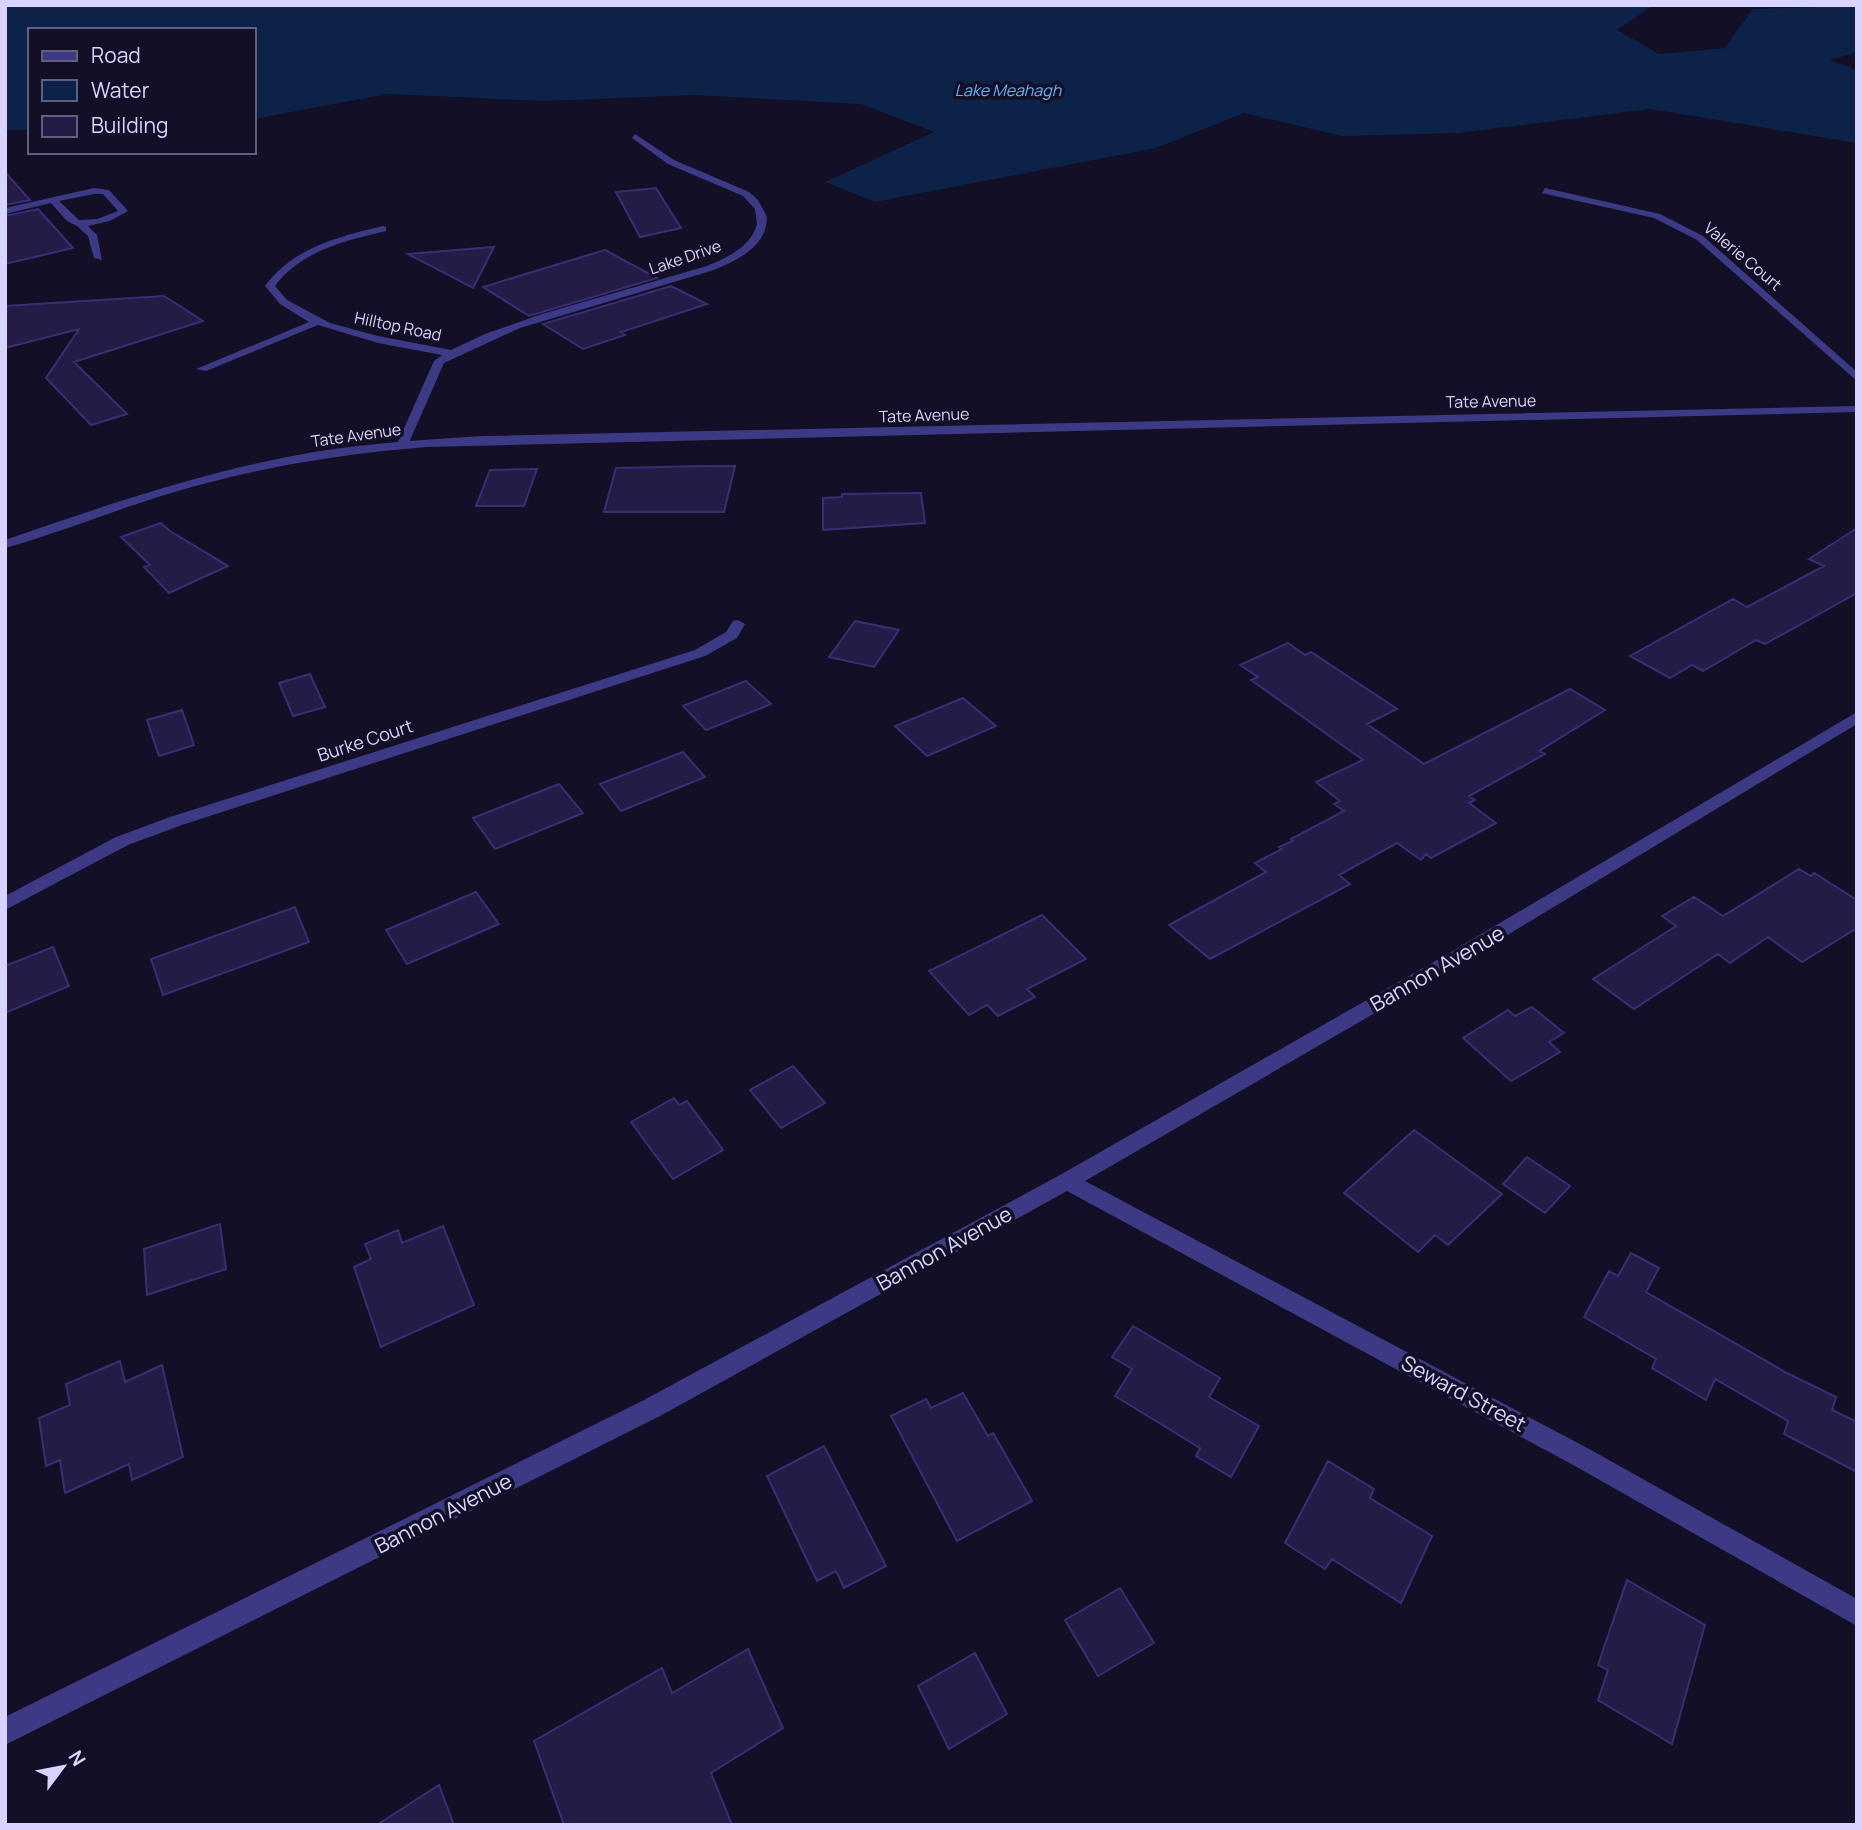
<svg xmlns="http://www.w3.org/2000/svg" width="1862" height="1830" font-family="Manrope,sans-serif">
	<rect width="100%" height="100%" fill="#130f26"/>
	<path fill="#0c2248" d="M5,5H1654L1617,30L1659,54L1725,48L1753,9L1846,6L1857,7V52L1830,60L1857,70V143L1650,109L1458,133L1342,136L1244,113L1156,148L875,202L825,182L934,132L861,104L694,95L544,101L387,94L254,119V30H30V130H5Z"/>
	<path fill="#241b47" stroke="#3b2d73" stroke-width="2" d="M5,172L30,200L5,205Z
		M656,188L681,228L640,237L616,192Z
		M38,209L73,248L5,264V216Z
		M494,247L473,288L408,254Z
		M605,250L657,278L529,316L483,287Z
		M671,286L707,304L621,332L625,335L583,349L543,324Z
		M164,296L203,321L74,362L127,414L91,425L46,378L79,329L5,348V306Z
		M705,466H735L724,512H604L616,468Z
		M537,469L524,506H476L490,470Z
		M921,493L925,523L823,530V498L842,497V494Z
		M161,523L170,531L228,566L169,593L144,567L150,565L121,537Z
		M1857,528V593L1765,644L1756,640L1703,671L1692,665L1670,678L1630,656L1733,599L1747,607L1824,566L1809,559Z
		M855,621L899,630L874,667L829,657Z
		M1288,643L1305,655L1311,652L1397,709L1367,724L1424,764L1570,689L1605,710L1539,751L1545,754L1469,796L1475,800L1469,803L1496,823L1431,858L1426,854L1421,860L1397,843L1339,875L1350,884L1210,959L1169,925L1266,872L1255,863L1282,849L1279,847L1293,841L1291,839L1344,811L1334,804L1340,801L1316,782L1363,760L1251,680L1258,677L1240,665Z
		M310,674L325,707L293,716L279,683Z
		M746,681L771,704L706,730L683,706Z
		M963,698L996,726L927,756L895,726Z
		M182,710L194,745L159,756L147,720Z
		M683,752L705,777L621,811L600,784Z
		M559,784L583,813L495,849L473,818Z
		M1799,869L1811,876L1814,873L1857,900V928L1802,962L1768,937L1730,963L1718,954L1634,1009L1593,979L1676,926L1662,916L1694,897L1723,916Z
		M476,892L499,924L407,964L386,930Z
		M295,907L309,942L163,995L151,959Z
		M1042,915L1086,959L1027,989L1035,997L998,1016L987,1005L969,1015L929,971Z
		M53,947L69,986L5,1013V966Z
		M1532,1007L1564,1033L1549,1042L1560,1052L1511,1081L1463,1038L1508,1010L1515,1016Z
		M793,1066L825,1103L781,1128L750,1090Z
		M674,1098L679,1105L687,1101L723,1150L673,1179L631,1122Z
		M1414,1130L1502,1194L1448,1245L1435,1235L1418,1252L1344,1193Z
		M1527,1157L1570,1186L1545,1213L1503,1184Z
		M220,1224L226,1269L147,1295L144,1249Z
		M443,1226L474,1305L381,1347L354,1267L371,1259L365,1244L398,1230L402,1243Z
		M1631,1253L1659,1268L1646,1292L1787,1373L1836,1397L1832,1410L1857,1422V1472L1784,1434L1788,1421L1715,1379L1706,1400L1652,1368L1656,1359L1584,1317L1609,1271L1618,1276Z
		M1133,1326L1220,1378L1209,1397L1259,1426L1231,1477L1196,1456L1200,1448L1115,1396L1132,1369L1112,1357Z
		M120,1361L125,1382L162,1365L183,1457L132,1480L129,1464L65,1493L60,1460L46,1466L39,1418L70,1405L66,1384Z
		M963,1393L988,1436L993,1433L1032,1501L957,1541L891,1416L926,1399L931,1408Z
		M824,1446L886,1566L844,1588L836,1571L817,1581L767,1476Z
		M1328,1461L1374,1489L1370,1498L1432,1536L1401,1603L1332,1559L1325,1569L1285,1543Z
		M1627,1580L1705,1625L1672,1744L1598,1700L1608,1670L1598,1665Z
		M1120,1588L1154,1643L1098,1676L1065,1620Z
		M748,1649L783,1728L711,1773L732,1825H564L534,1741L662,1668L672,1693Z
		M975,1653L1007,1714L949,1749L918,1686Z
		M439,1785L454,1825H377Z"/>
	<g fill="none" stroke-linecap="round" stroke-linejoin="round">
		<path fill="#3d3a85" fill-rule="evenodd" d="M94,188L109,190L128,211L110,221L88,226L97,235L102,260L94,258L88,236L77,226L67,221L51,203L5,214V208ZM94,194H103L118,211L97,219L79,220L59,201Z"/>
		<path fill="#3d3a85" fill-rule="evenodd" d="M635,134L674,160L749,192L758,200L767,217C767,246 738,260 714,270L520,328L444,363L407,447L397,444L434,361L442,355L378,343L318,325L206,371L196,369L309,322L280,304L265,286C294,247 338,237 383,226L386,227V231C345,241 302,250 275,286L287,300L330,323L378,336L451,350L485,334L542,314L707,266C728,257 751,247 757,224L755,209L743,196L668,164L632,138Z
			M1545,188L1660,214L1703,236L1857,372V381L1697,240L1654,218L1542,193Z
			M738,620L745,624L737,638L705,656L182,825L128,845L5,910V896L116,837L170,817L695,650L726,632L733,621Z
			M1857,712V724L1456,966L1085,1181L1591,1450L1857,1599V1626L1575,1466L1067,1191L660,1416L5,1745V1717L644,1400L1060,1175L1444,956Z"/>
		<path fill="#3d3a85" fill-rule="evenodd" d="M1857,406V412L427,447C339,454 253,468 168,494C114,510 60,533 5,548V540C98,508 191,476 287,457C351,444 417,440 483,436Z"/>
	</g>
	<g text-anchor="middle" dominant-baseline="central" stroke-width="7" stroke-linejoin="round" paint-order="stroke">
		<g font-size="16" font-style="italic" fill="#62b6ff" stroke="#130f26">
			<text x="1008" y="90">Lake Meahagh</text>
		</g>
		<g font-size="16" fill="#d9d4ff" stroke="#130f26">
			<text transform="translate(1743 256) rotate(40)">Valerie Court</text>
			<text transform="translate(685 257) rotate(-19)">Lake Drive</text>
			<text transform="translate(398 326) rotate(12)">Hilltop Road</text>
			<text transform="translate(1491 401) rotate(-1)">Tate Avenue</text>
			<text transform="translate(924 415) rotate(-2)">Tate Avenue</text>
			<text transform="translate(356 435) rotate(-8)">Tate Avenue</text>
		</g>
		<g font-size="18" fill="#d9d4ff" stroke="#130f26">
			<text transform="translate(365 740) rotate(-18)">Burke Court</text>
		</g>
		<g font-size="21" fill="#d9d4ff" stroke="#130f26">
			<text transform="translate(1437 968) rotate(-30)">Bannon Avenue</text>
			<text transform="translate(944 1248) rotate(-29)">Bannon Avenue</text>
			<text transform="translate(1464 1393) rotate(28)">Seward Street</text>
			<text transform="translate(443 1513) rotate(-27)">Bannon Avenue</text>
		</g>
	</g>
	<rect width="1862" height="1830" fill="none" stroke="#d9d4ff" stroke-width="14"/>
	<rect x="28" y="28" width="228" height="126" fill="#130f26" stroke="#625e7d" stroke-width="2"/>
	<rect x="42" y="51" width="35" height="10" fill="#3d3a85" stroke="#625e7d" stroke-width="2"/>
	<text x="91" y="63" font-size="21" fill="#d9d4ff">Road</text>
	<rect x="42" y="80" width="35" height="21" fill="#0c2248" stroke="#625e7d" stroke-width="2"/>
	<text x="91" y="98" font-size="21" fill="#d9d4ff">Water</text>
	<rect x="42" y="116" width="35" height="21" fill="#241b47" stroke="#625e7d" stroke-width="2"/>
	<text x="91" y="133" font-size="21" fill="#d9d4ff">Building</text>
	<g transform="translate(63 1767) rotate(58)" stroke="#130f26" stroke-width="5" paint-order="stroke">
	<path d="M0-5L12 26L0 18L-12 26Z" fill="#d9d4ff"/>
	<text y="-10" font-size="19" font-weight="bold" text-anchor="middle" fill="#d9d4ff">N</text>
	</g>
</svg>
